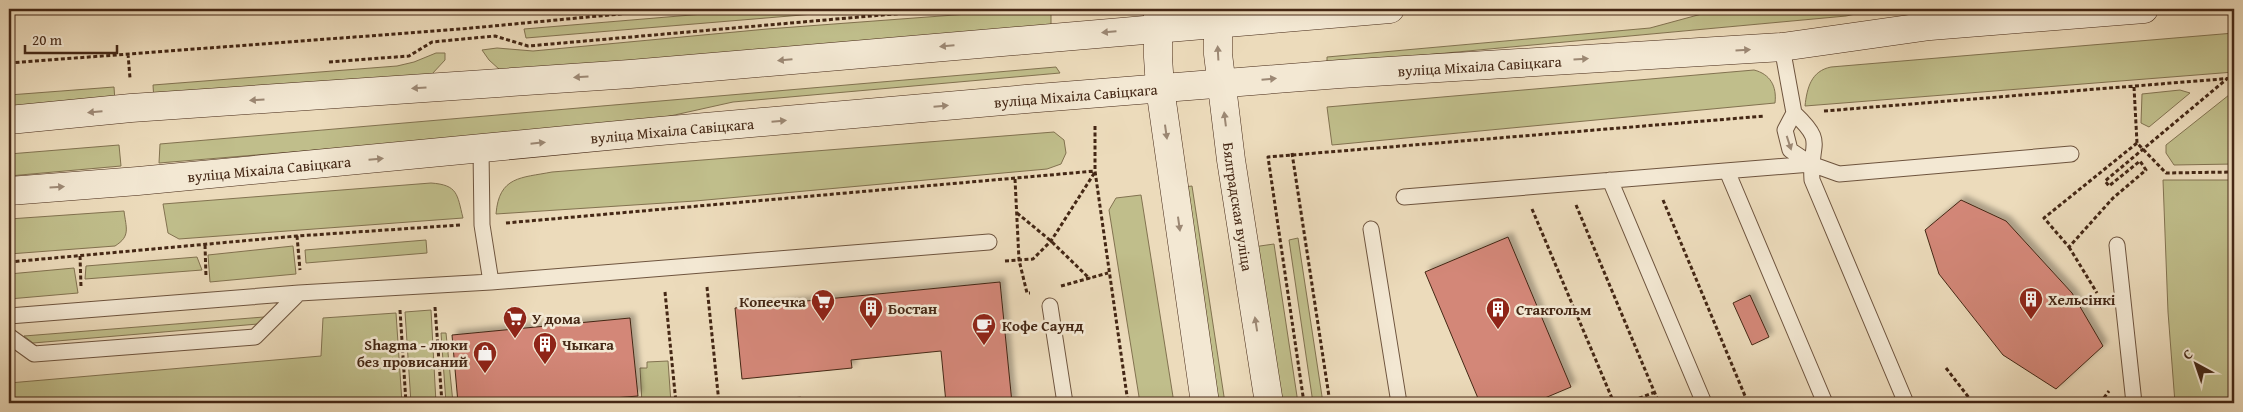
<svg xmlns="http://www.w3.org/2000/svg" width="2243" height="412" font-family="'Gentium Book Plus',serif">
	<defs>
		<filter id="shadow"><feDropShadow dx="4.5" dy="-4.5" stdDeviation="2.5" flood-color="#0004"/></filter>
	</defs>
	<rect width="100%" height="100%" fill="#ecdbbb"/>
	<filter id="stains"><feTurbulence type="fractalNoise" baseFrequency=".004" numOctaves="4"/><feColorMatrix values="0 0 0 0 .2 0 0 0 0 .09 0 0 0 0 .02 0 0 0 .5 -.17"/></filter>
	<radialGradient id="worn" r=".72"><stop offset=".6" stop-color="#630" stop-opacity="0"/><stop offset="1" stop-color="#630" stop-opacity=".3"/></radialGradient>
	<path fill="#c0be8b" stroke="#827250" d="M763,9H874L526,38L524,29Z
		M1035,9H1051V26L765,52L500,70L489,60L482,50L497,48L533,51L767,29Z
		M1720,9H1879L1846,16L1327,64V57L1650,28Z
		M2234,33V72L1805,106C1807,88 1811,71 1831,67Z
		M436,53H445V60L432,74L154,101L153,85L397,66L414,62Z
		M1056,67L1060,73L733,102L643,122L559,130L159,163L160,144Z
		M1754,70C1770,74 1777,86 1775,103L1332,145L1327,107Z
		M114,87L115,102L9,111V95Z
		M2180,90L2190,93L2149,127L2141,123L2142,94Z
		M2234,91V164L2174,165L2166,153V145Z
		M1054,132L1064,140L1066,153L1061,164L1047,169L695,201L496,214C499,176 521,178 552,172Z
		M119,145L121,166L9,176V154Z
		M2163,180H2234V403H2175L2168,312Z
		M431,183C458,185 457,194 463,218L179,239L168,233L163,204Z
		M1192,186L1225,403H1217L1184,187Z
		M1141,195L1174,403H1140L1109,210L1116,198Z
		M124,211C126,228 131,236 115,246L9,254V219Z
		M1298,238L1323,403H1313L1289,240Z
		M426,240L427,253L306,263L305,250Z
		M1274,244L1298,403H1278L1253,247Z
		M293,246L296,274L210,282L208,255Z
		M197,257L202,270L85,279L86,266Z
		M74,268L78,293L9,299V274Z
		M431,310L436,403H411L405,312Z
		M396,313L402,403H9V383L321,356L323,318Z
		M264,317L258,324L33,343L24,336Z
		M441,333H446L453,403H446Z
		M668,361L671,403H642L640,368H647V362Z"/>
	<path fill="#d38778" stroke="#442715" filter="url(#shadow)" d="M1961,200L2006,221L2072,293L2103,346L2056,389L2003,355L1939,274L1925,230Z
		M1508,237L1571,387L1533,403H1480L1425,272Z
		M1000,282L1012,403H946L941,351L851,360L852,368L742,379L735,308Z
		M1750,295L1769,337L1752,345L1733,303Z
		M630,318L638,396L553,403H458L452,335Z"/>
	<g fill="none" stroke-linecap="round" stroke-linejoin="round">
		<g stroke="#6e543e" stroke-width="17">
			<path id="lane" d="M1782,47L1794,113L1785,130L1790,150L1811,164
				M1794,113C1827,144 1809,142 1812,180L1906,403
				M481,149L482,225L491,282L989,242
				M1727,171L1825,403
				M1610,180L1704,403
				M1404,197L1811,164L1839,174L2071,154
				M1371,229L1399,403
				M2117,245L2134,403
				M1050,306L1065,403
				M9,316L299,293L491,282
				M9,336L34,354L255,337L299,293"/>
		</g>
		<g stroke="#442715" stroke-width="29">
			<g id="secondary">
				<path id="s1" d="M1218,9V54L1231,160L1269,403"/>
				<path d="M1158,10V57L1160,88L1205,403"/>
				<path d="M9,120L131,108L630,74L1390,9"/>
				<path id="s2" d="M9,191L138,181L660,131L1038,98L1340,74L1782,47L1930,26L2144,9"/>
			</g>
		</g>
		<path stroke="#442715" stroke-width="3" stroke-dasharray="4 2.5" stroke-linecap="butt" d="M128,54L130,78
			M329,62L409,56L432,42L495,36L528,46L951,9
			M9,63L461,29L673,9
			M2134,87L2137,143L2166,173L2234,172
			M1824,111L2234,78
			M1095,126V171L1128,403
			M2137,143L2044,218L2069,247L2113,198L2146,170L2140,161L2109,186L2105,181L2228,78
			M1292,153L1330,403
			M1015,179L1019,260L1027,293H1030
			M1663,200L1748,403
			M1576,205L1659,403
			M1532,209L1614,403
			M1017,213L1051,241L1090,279
			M506,223L1095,171
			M297,236L300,270
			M205,245L206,277
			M2069,247L2097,293
			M80,256L81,287
			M1005,261L1033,259L1051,241L1095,172
			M9,262L297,236L460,225
			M1061,286L1108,273
			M707,287L719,403
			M665,292L676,403
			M435,307L442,403
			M400,310L406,403
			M1946,368L1973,403
			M732,403L803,398L804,403
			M1304,403L1268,157L1765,116
			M1627,403L1655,392
			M2100,403L2109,391"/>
		<use href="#lane" stroke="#f3e8d3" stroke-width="15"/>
		<use href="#secondary" stroke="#f3e8d3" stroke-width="28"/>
	</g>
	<defs><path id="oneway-solid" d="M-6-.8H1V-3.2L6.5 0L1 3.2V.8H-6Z" transform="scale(1.25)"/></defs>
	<g fill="#9c8874">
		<use href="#oneway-solid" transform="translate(1109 32) rotate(175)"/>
		<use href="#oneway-solid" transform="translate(947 46) rotate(175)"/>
		<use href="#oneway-solid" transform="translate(1743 50) rotate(-3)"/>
		<use href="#oneway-solid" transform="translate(1218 53) rotate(-93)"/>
		<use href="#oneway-solid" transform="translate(1581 59) rotate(-3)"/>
		<use href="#oneway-solid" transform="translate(785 60) rotate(175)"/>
		<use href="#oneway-solid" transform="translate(581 77) rotate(176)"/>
		<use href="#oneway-solid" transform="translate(1269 79) rotate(-5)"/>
		<use href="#oneway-solid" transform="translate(419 88) rotate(176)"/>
		<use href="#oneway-solid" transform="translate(257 100) rotate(176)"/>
		<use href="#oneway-solid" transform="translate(941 106) rotate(-5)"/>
		<use href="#oneway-solid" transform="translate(95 112) rotate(175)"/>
		<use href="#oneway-solid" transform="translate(1225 119) rotate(-97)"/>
		<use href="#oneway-solid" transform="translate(779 121) rotate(-5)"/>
		<use href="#oneway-solid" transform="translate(1166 132) rotate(82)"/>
		<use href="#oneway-solid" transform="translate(538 143) rotate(-6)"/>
		<use href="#oneway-solid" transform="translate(1789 143) rotate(72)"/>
		<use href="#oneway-solid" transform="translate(376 159) rotate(-5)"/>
		<use href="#oneway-solid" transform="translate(57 187) rotate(-4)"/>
		<use href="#oneway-solid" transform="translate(1179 224) rotate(82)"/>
		<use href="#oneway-solid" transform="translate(1256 324) rotate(-99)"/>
	</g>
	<defs>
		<g id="building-pin" transform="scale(1.25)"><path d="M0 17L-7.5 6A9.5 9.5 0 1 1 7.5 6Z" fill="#8f2418" stroke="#f3e8d3"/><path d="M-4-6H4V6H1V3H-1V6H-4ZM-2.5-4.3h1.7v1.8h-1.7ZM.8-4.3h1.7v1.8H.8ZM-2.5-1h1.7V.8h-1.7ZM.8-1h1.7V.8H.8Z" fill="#fff"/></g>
		<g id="supermarket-pin" transform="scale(1.25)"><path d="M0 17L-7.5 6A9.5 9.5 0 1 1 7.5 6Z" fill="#8f2418" stroke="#f3e8d3"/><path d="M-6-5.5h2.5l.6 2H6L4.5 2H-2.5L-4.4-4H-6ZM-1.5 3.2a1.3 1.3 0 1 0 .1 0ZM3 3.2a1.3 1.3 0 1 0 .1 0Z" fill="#fff"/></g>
		<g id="cafe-pin" transform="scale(1.25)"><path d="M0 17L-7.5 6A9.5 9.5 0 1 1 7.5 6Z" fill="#8f2418" stroke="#f3e8d3"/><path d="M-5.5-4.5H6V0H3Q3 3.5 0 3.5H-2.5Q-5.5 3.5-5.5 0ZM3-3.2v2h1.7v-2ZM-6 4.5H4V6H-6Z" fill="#fff"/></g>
		<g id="shop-pin" transform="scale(1.25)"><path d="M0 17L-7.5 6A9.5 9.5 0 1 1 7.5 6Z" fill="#8f2418" stroke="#f3e8d3"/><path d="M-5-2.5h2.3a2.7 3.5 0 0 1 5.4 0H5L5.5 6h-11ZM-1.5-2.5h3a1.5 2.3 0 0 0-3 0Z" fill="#fff"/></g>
	</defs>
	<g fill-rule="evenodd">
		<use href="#building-pin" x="2031" y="299"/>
		<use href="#supermarket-pin" x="823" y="301"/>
		<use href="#building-pin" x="871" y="308"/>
		<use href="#building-pin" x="1498" y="309"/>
		<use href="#supermarket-pin" x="515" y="318"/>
		<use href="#cafe-pin" x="984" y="325"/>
		<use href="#building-pin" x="545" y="344"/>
		<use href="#shop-pin" x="485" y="353"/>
	</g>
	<g text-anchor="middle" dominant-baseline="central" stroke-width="5" stroke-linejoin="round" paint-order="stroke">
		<g font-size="15" fill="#442715" stroke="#f3e8d3">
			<text stroke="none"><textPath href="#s2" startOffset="1476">вуліца Міхаіла Савіцкага</textPath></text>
			<text stroke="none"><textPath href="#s2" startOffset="1071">вуліца Міхаіла Савіцкага</textPath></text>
			<text stroke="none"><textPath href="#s2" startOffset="666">вуліца Міхаіла Савіцкага</textPath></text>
			<text stroke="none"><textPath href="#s2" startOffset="261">вуліца Міхаіла Савіцкага</textPath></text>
			<text stroke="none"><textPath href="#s1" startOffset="199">Бялградская вуліца</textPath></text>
		</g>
		<g font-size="15" font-weight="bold" fill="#442715" stroke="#f3e8d3" text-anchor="start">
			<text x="2048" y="299">Хельсінкі</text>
			<text x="806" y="301" text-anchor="end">Копеечка</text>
			<text x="888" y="308">Бостан</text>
			<text x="1516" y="309">Стакгольм</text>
			<text x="532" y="318">У дома</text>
			<text x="1002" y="325">Кофе Саунд</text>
			<text x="468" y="344" text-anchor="end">Shagma - люки<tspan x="468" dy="17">без провисаний</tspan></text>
			<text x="562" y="344">Чыкага</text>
		</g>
	</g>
	<rect width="2243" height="412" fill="none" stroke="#ecdbbb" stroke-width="30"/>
	<rect x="10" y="10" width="2223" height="392" fill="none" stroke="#442715" stroke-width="2.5"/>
	<rect x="15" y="15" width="2213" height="382" fill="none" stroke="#442715"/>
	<g transform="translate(2196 364) rotate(320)" stroke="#f3e8d3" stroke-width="4" paint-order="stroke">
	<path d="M0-4L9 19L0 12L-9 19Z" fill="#442715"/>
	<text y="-8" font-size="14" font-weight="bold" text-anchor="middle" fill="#442715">С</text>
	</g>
	<path d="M25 45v8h92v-8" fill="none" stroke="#442715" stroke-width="2.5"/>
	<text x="32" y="45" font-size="15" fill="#442715" stroke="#f3e8d3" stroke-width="4" paint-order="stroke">20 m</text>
	<rect width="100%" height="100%" filter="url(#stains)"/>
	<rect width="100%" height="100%" fill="url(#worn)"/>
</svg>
